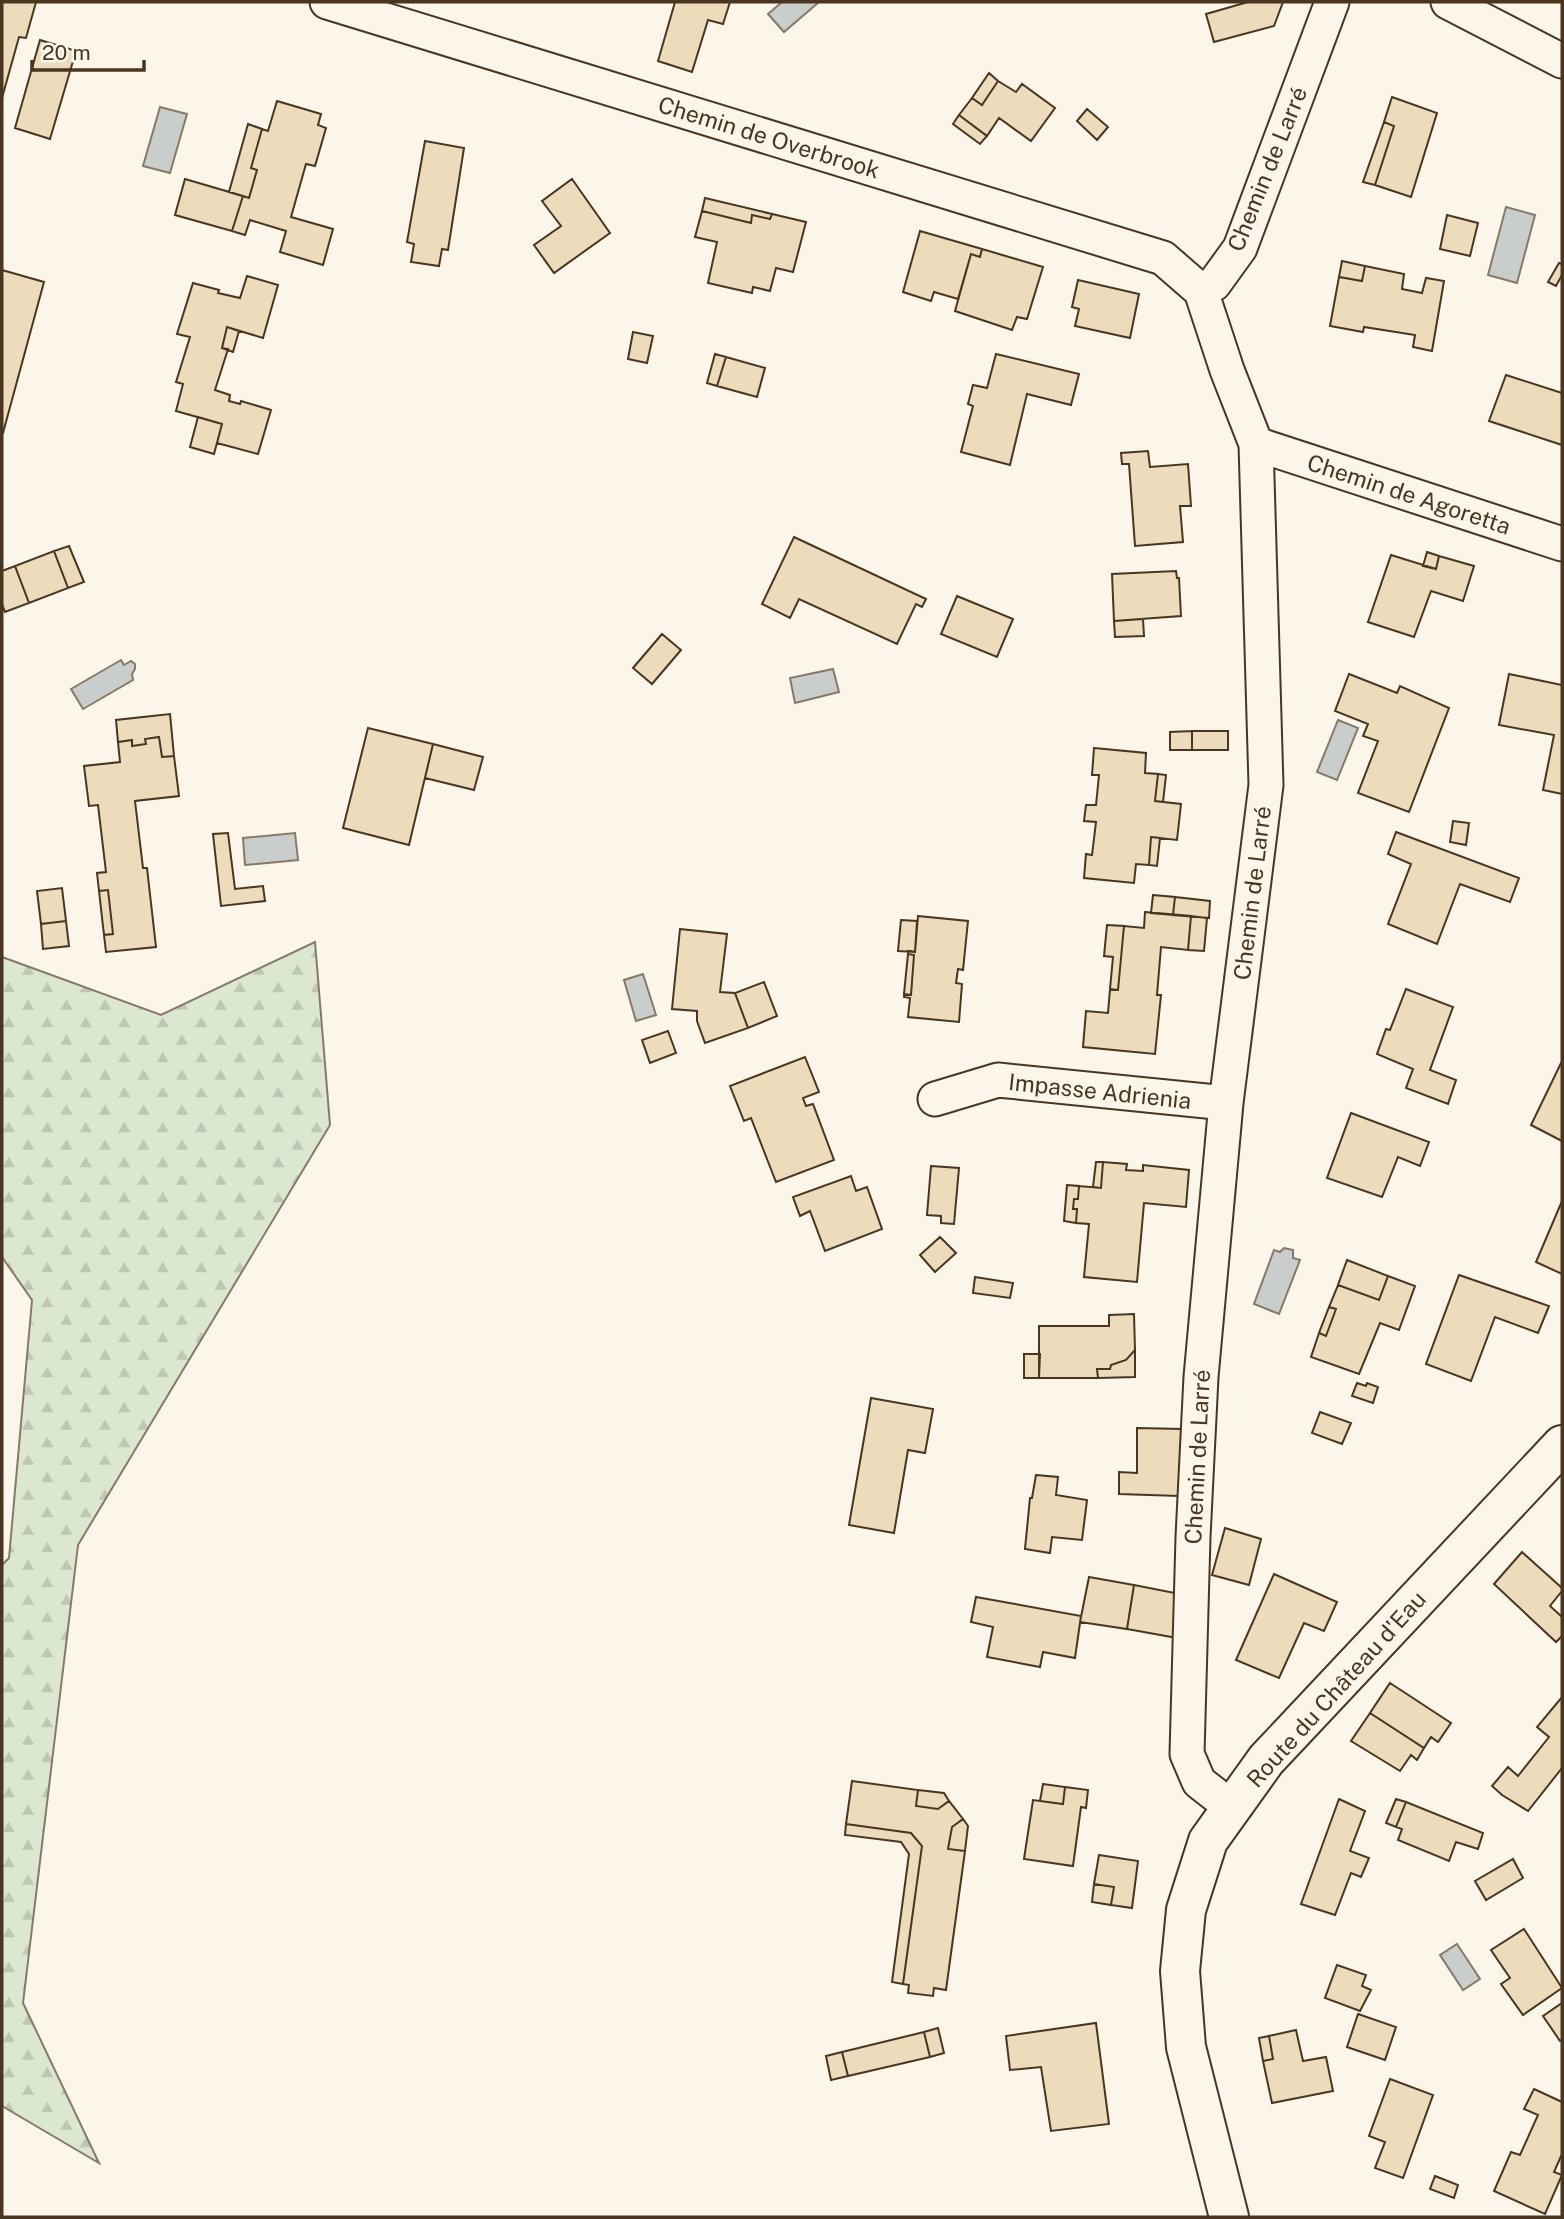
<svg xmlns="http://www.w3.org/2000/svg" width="1564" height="2219" font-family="'Public Sans',sans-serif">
	<defs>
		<pattern id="forest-firs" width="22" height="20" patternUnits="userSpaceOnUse" patternTransform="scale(1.75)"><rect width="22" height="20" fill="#dce7d0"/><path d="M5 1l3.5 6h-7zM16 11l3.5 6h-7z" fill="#bec7b2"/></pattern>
	</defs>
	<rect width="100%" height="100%" fill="#fbf6e9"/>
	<path fill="url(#forest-firs)" stroke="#887966" stroke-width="2" d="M315,942L330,1125L78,1545L23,2003L99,2163L2,2106V1565L9,1558L32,1300L2,1257V957L161,1015Z"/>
	<path fill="#c9cecd" stroke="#887966" stroke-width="2" d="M782,2H819L784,32L768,14Z
		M160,107L187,114L170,173L143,166Z
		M1506,207L1535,215L1517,283L1488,275Z
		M121,660L124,665L131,661L135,664V669L132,674L133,680L83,709L71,689Z
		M833,669L839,692L795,703L790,678Z
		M1338,720L1358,728L1337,780L1317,772Z
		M295,833L298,860L245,865L243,838Z
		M643,974L656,1015L636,1021L624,980Z
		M1284,1248L1293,1250V1258L1300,1260L1279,1314L1254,1304L1274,1250L1280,1252Z
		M1457,1944L1480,1979L1463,1990L1440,1955Z"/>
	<path fill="#ecdcbc" stroke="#4a3520" stroke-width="2" d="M2,2H36L26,38L19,37L2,98Z
		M675,2H730L723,24L708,20L692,72L658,61Z
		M1248,2H1283L1274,26L1214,42L1206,14Z
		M40,40L76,51L50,139L15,128Z
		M989,73L998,81L982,105L972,98Z
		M998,81L1016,92L1022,84L1055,108L1031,141L999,118L987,136L959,115L972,98L982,105Z
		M1392,97L1437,113L1411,197L1375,185L1394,126L1384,122Z
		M277,101L321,114L318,125L326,128L315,166L306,164L291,217L333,229L323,265L280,252L286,231L250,220L245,235L232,231L243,196L249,198L257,170L251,168L262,129L268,131Z
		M1087,109L1108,127L1097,140L1077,121Z
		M959,115L987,136L980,144L953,124Z
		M1384,122L1394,126L1375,185L1363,182Z
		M248,124L262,129L251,168L257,170L249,198L229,192Z
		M425,141L464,148L448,250L442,249L439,266L411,262L414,244L407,242Z
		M185,179L243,196L232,231L175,215Z
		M572,179L610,233L554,273L534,245L561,226L542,201Z
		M705,198L772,214L770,219L752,215L751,223L702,211Z
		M702,211L751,223L752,215L770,219L772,214L806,222L793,272L776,268L770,291L753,287L752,293L708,283L717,242L695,237Z
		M1447,215L1478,223L1470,256L1440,249Z
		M920,231L982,249L980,257L971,254L958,299L934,292L931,301L903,292Z
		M982,249L1043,267L1027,319L1017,317L1012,330L955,311L971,254L980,257Z
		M1342,261L1365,266L1362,281L1339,277Z
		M1559,263L1562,264V275L1556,286L1548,282Z
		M1365,266L1404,274L1402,289L1422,293L1426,278L1444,281L1432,351L1413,347L1415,335L1364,327L1363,332L1330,326L1339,277L1362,281Z
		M2,270L44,282L3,433H2Z
		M247,276L278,285L263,338L227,327L222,348L228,349L215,390L230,395L229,401L240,404L241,401L271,410L258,454L217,443L222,424L176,411L183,384L176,382L190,337L177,334L193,283L219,290L218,293L240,298Z
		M1078,280L1139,294L1130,338L1075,326L1079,309L1072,307Z
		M227,327L239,331L233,352L222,348Z
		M633,332L653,336L647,363L628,359Z
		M715,354L726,357L717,386L707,383Z
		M996,354L1079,374L1071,405L1027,394L1010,465L961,452L973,406L968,404L973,385L987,388Z
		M726,357L765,368L757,397L717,386Z
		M1506,375L1562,393V445L1489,421Z
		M198,417L222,424L214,454L190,447Z
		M1148,451L1150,467L1188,464L1191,506H1180L1183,542L1135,546L1129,464H1122L1121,453Z
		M794,537L926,599L922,607L916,604L897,644L799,599L790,618L762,604Z
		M69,546L84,582L68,588L54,551Z
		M54,551L68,588L29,603L15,566Z
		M1427,552L1439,556L1436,569L1423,566Z
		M1391,555L1436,569L1439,556L1474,566L1463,601L1431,591L1414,637L1368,622Z
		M15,566L29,603L5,612L2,604V571Z
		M1176,571L1177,578H1179L1181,616L1114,621L1112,574Z
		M957,596L1013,619L997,657L941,634Z
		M1143,619L1144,636L1115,637L1114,621Z
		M662,634L681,650L652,684L633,668Z
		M1349,674L1397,693L1400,686L1449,708L1409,812L1358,793L1378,741L1363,736L1368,724L1335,711Z
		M1509,674L1562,685V794L1543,790L1554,735L1499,725Z
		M170,714L174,756L162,757L159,737L145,739L146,744L132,746V740L118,742L116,720Z
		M368,728L433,744L409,845L343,828Z
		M1192,731H1228V750H1192Z
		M1192,731V750H1170V732Z
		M159,737L162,757L174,756L179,796L135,801L143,868H147L156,947L106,952L104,935L113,934L108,890L99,891L97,873L106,872L98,805L89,806L84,766L120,762L118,742L132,740V746L146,744L145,739Z
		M433,744L483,757L474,790L425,778Z
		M1094,748L1146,753L1145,773L1158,774L1155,801L1181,804L1177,840L1151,837L1149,865L1136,864L1134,883L1084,878L1086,854L1092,855L1096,822L1084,821L1086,805H1096L1099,775H1092Z
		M1158,774L1166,775L1163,802L1155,801Z
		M1453,821L1469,823L1466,845L1450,842Z
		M1396,832L1519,878L1510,902L1460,884L1437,944L1388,924L1411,864L1388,854Z
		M228,833L235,889L263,886L265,901L221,906L213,834Z
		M1151,837L1160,838L1157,866L1149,865Z
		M62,888L66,921L41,924L37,891Z
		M108,890L113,934L104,935L99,891Z
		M1153,895L1175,897L1173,915L1151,913Z
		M1175,897L1210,901L1209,918L1173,915Z
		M1145,912L1191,916L1188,950L1161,947L1157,995H1161L1155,1054L1083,1047L1086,1011L1108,1013L1110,989L1118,990L1124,926L1144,928Z
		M918,916L968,921L963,970L958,969L956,983L962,984L959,1022L908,1017L910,998L904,997V994L911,995L914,955L908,954V951L915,952Z
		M1191,916L1207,918L1204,951L1188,950Z
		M901,920L917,921L915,952L898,951Z
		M66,921L69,946L43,949L41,924Z
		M1107,925L1124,926L1118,990L1110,989L1113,957L1104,956Z
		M680,929L727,934L720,992L735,993L748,1028L705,1043L697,1021V1011L672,1009Z
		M908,954L914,955L911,995L904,994Z
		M764,982L777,1016L748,1028L735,993Z
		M1406,989L1453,1007L1430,1070L1456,1080L1448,1104L1406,1088L1413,1069L1377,1054L1386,1029L1390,1030Z
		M668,1031L676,1053L650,1063L642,1040Z
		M805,1057L819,1092L803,1098L806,1106L813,1104L834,1160L776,1182L751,1118L744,1121L730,1086Z
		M1562,1061V1141L1531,1125Z
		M1351,1113L1429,1142L1420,1166L1398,1157L1382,1197L1327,1178Z
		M1096,1162H1103L1101,1188L1093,1187Z
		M1103,1162L1127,1164L1126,1170L1143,1171V1165L1189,1170L1186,1207L1144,1203L1137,1282L1084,1277L1089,1224L1076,1223L1077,1209H1073L1074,1199H1078L1079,1186L1101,1188Z
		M931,1166L959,1168L954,1224L941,1223V1216L927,1215Z
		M851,1176L856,1191L867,1187L882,1229L825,1251L810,1211L800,1216L793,1197Z
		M1067,1185L1079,1186L1078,1199H1074L1073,1209H1077L1076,1223L1064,1221Z
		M1562,1201V1274L1536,1262Z
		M940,1237L956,1253L935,1272L920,1255Z
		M1347,1260L1388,1276L1379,1300L1338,1285Z
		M1459,1275L1549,1306L1538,1333L1495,1317L1471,1381L1426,1364Z
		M1388,1276L1415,1286L1399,1330L1380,1323L1359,1374L1311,1357L1319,1333L1326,1336L1336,1309L1329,1307L1338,1285L1379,1300Z
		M975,1277L1013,1283L1010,1298L973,1293Z
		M1329,1307L1336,1309L1326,1336L1319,1333Z
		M1134,1314L1135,1350L1126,1360L1111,1365L1110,1369H1097L1098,1378H1039V1326H1109V1315Z
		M1135,1350V1377L1098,1378L1097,1369H1110L1111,1365L1126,1360Z
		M1024,1354H1040L1039,1378H1024Z
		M1357,1383L1366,1386L1367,1383L1378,1387L1373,1403L1352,1396Z
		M871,1398L933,1409L925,1453L908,1450L894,1533L849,1525Z
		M1320,1412L1351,1423L1342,1444L1312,1433Z
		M1137,1428L1182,1429L1179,1496L1119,1494V1472L1137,1473Z
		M1036,1475L1058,1477L1056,1495L1087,1500L1082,1540L1052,1537L1050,1553L1025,1549L1030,1498H1032Z
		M1225,1528L1261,1539L1249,1585L1212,1575Z
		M1522,1552L1562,1588V1591L1550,1606L1562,1617V1636L1556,1642L1494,1584Z
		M1274,1574L1337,1602L1324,1631L1304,1623L1279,1678L1236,1660Z
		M1089,1577L1134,1585L1127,1629L1080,1622Z
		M1134,1585L1180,1594L1177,1638L1127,1629Z
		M976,1597L1081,1616L1075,1658L1043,1652L1040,1667L987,1657L993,1627L971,1622Z
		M1390,1683L1451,1723L1438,1742L1431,1737L1424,1748L1370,1713Z
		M1562,1697V1768L1528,1811L1502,1795L1492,1786L1508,1767L1518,1776L1549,1737L1537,1727Z
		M1370,1713L1424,1748L1417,1760L1411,1755L1400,1771L1351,1741Z
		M852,1781L918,1790L916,1806L938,1809L949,1801L963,1819L952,1827L948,1849L965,1851L946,1990L934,1988L933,1996L908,1993L909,1985L903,1984L922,1846L911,1833L846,1824Z
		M1043,1784L1065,1787L1063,1804L1040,1801Z
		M1065,1787L1088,1790L1086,1808L1081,1807L1073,1866L1024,1859L1033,1800L1063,1804Z
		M918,1790L944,1793L949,1801L938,1809L916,1806Z
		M1339,1799L1365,1811L1350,1851L1369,1858L1361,1877L1351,1873L1335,1915L1301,1904Z
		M1396,1799L1406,1802L1396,1827L1386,1823Z
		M1406,1802L1483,1833L1478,1849L1456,1842L1449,1861L1398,1840L1402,1829L1396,1827Z
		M963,1819L968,1826L965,1851L948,1849L952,1827Z
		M846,1824L911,1833L922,1846L903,1984L892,1982L909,1854L901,1842L845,1835Z
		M1099,1855L1138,1861L1132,1908L1111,1905L1114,1887L1094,1884Z
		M1513,1859L1523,1878L1486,1900L1475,1881Z
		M1094,1884L1114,1887L1111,1905L1092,1902Z
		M1524,1929L1562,1988L1523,2015L1501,1984L1510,1978L1491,1950Z
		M1337,1965L1366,1975L1362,1986L1371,1990L1360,2011L1325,1998Z
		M1562,2003V2040L1560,2041L1543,2016Z
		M1358,2014L1396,2027L1385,2060L1347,2047Z
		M1096,2023L1109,2124L1051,2131L1041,2067L1010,2070L1006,2036Z
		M938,2028L944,2053L930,2057L924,2032Z
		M1296,2030L1303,2061L1326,2057L1333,2091L1272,2103L1263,2061L1273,2059L1269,2036Z
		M924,2032L930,2057L848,2076L842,2052Z
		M1269,2036L1273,2059L1263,2061L1259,2038Z
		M842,2052L848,2076L831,2080L826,2056Z
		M1390,2079L1433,2095L1403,2178L1375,2168L1385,2142L1369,2136Z
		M1534,2089L1562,2102V2154L1554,2172L1562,2175L1545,2214L1494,2191L1511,2152L1520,2155L1538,2115L1524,2109Z
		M1435,2176L1458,2185L1454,2198L1430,2189Z"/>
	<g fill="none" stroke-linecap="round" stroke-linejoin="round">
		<g stroke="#4a3520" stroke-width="37">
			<path id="minor" d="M327,2L1163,258L1201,291
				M1448,2L1562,61
				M1256,444L1562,544
				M935,1099L998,1080L1226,1103
				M1231,1807L1199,1782L1187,1754L1193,1537L1201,1377L1226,1103L1266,785L1256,444L1227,370L1201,291L1214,284L1240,248L1332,2"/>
		</g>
		<g stroke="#4a3520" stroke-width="42">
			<path id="tertiary" d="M1229,2217L1186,2047L1180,1971L1186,1910L1208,1841L1266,1760L1562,1445"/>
		</g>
		<use href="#minor" stroke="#fbf6e9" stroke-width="33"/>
		<use href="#tertiary" stroke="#fbf6e9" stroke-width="38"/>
	</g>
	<g text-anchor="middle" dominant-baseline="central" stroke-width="5" stroke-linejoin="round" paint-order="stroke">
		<g font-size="23" fill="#4a3520" stroke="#fbf6e9">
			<text transform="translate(769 137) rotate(17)">Chemin de Overbrook</text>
			<text transform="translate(1267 169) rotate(-68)">Chemin de Larré</text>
			<text transform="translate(1409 494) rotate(18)">Chemin de Agoretta</text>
			<text transform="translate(1252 893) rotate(-83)">Chemin de Larré</text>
			<text transform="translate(1100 1091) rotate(6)">Impasse Adrienia</text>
			<text transform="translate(1197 1457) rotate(-87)">Chemin de Larré</text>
			<text transform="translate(1336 1689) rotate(-48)">Route du Château d'Eau</text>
		</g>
	</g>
	<rect width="1564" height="2219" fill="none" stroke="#4a3520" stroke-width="7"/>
	<path d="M32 60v10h112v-10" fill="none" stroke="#4a3520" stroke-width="3.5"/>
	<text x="42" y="60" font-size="21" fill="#4a3520" stroke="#fbf6e9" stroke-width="5" paint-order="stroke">20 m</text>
</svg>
